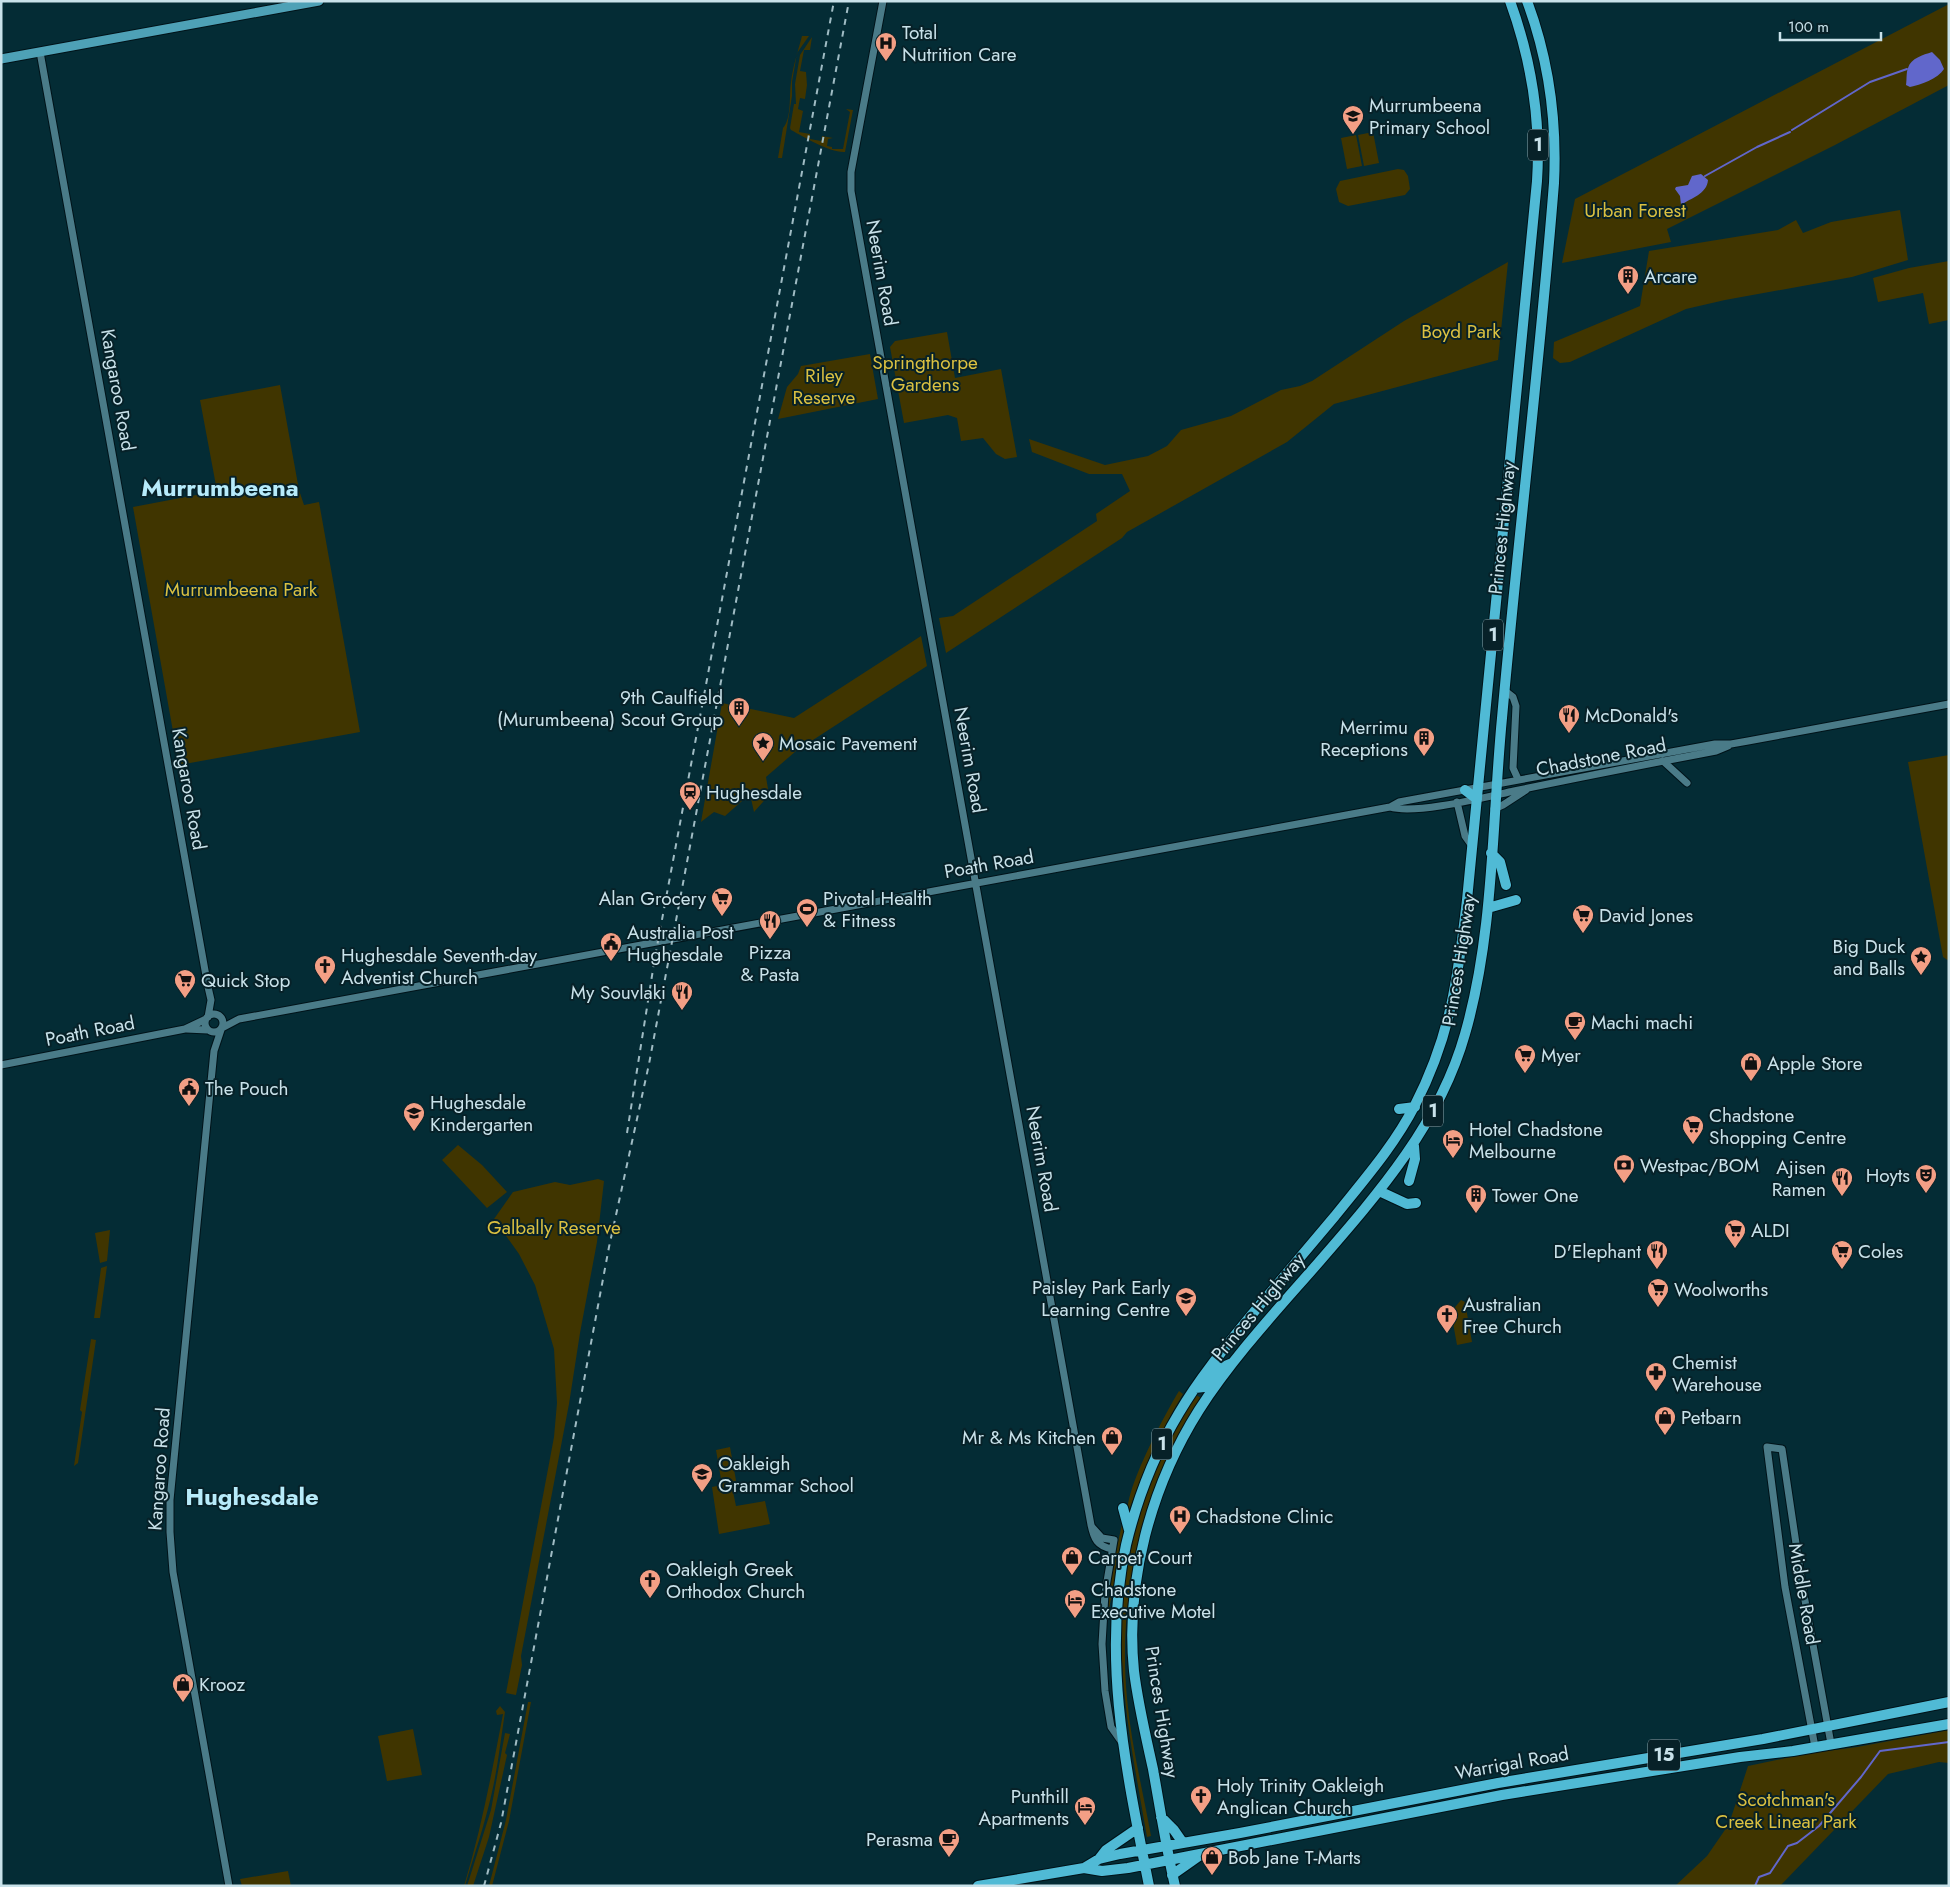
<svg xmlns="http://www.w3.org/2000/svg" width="1950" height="1887" font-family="Jost,sans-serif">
	<rect width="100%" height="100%" fill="#042c35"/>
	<path fill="#403500" d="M1949,4V85L1835,145L1667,229L1671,242L1562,263L1575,199Z
		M802,36H809L797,53L792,82V96L782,158H778L783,128C792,118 789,94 791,82C793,66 798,51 802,36Z
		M812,37L810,50H804L800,71L806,72L807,85L805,99L800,98L798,109L803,111L799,132L810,134V139L821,141L822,136L833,138L828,139L827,146L832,147V149H843L850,112L846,109L853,110L845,152C830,153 804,137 791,130L790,128L794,104H796L795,84L800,55Z
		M1373,132L1379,163L1364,166L1358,135Z
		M1356,135L1362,166L1347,169L1341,138Z
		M1398,169L1404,170L1408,176L1410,189L1405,195L1348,206L1339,202L1336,189L1340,181Z
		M1900,210L1908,260L1852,277L1725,300L1686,309L1570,362L1560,363L1553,358L1554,342L1640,306L1649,251L1778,230L1796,220L1803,233L1831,222Z
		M1949,261V320L1929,324L1923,293L1878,302L1873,278L1909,268Z
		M1508,262L1498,360L1334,404L1287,442L1127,532L1122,538L946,653L939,618L953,616L1097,521L1096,514L1130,491L1122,474H1089L1032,452L1029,439L1105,465L1148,456L1167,446L1181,430L1231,416L1281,390L1300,386L1312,381L1404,321Z
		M947,332L955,378L1001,369L1017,457L1005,459L996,454L983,438L961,441L957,418L948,415L904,423L890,347L895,341Z
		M870,354L878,399L778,419L787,387L798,374L801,366Z
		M280,385L299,490L304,505L319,502L360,732L179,765L133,507L217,491L200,400Z
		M921,636L927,666L796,751L766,777L769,795L754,812L750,794L725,816L714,812L701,822L722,703L794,718Z
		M1949,755V961L1943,957L1908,762Z
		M458,1145L482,1165L507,1192L487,1208L442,1160Z
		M598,1179L604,1181L597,1242L580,1333L569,1404L521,1656L522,1665L516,1695L506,1693L554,1437L557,1403L554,1349L535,1285L519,1254L494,1219L513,1192L555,1182L570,1185Z
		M110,1230L107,1261L100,1263L95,1233Z
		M107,1266L100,1318H94L101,1268Z
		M1461,1300L1465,1302L1472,1342L1457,1345L1451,1312Z
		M91,1339L96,1340L78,1463L74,1466L82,1412L80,1410Z
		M1179,1391L1183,1394C1160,1432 1143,1471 1128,1513C1124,1491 1166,1412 1179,1391Z
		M1196,1395L1201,1398C1144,1486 1117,1594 1127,1698C1131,1744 1143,1791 1151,1836L1147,1837C1137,1779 1125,1720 1122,1661C1117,1566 1145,1474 1196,1395Z
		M730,1447L737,1486L732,1487L736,1506L765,1501L770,1524L719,1534L712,1487L722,1485L716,1450Z
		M1123,1520L1125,1527L1108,1614L1106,1613L1108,1586Z
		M528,1702H531L509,1821L492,1886H489L506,1820Z
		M500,1706L505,1712C501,1738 498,1766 492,1792C485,1824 474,1855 465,1886H464C481,1830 492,1772 503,1714L497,1715L496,1711Z
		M413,1729L422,1775L387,1781L378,1736Z
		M1949,1730V1763L1939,1762L1888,1774L1780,1886H1675L1707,1856L1729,1824L1748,1766L1805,1754L1857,1747Z
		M505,1733L510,1734L505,1753L507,1755L489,1837L473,1886H467L491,1810Z
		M288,1871L291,1886H242L240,1879Z"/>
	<path fill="#6167cb" d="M1932,52L1940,60L1944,69C1938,79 1920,85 1910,87L1906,85C1907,79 1906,73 1908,68C1911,58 1923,55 1932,52Z
		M1701,174L1708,180C1707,194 1691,198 1681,205L1680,196L1675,189L1676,187L1688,185L1692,176Z"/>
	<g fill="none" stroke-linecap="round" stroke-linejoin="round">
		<path stroke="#6167cb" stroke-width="2" d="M1792,130L1870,82L1907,69
			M1705,176L1757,147L1790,132
			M1755,1886L1759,1877L1770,1873L1788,1846L1797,1843L1819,1826L1861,1777L1880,1751L1949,1742"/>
		<g stroke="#001319" stroke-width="9">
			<path id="minor" d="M883,1L851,172V191L1091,1525C1094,1539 1097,1546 1112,1549
				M40,52L208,987L211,1000L208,1017
				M1504,690L1513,697L1516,706L1513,768L1518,779
				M1663,761L1687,783
				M1457,802L1465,836L1472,846
				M1390,807C1415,815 1486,797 1514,791C1581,777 1648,764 1716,751L1728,746
				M1494,809L1503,805L1526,790
				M205 1023a9 9 0 1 1 18 0a9 9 0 1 1-18 0Z
				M222,1028L239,1019L1390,807L1399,802L1715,744H1731L1748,741L1949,704
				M186,1029L208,1030
				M221,1030L214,1051L170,1500V1532L173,1572L229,1886
				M1,1065L185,1029L206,1019
				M1092,1527L1102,1538L1114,1540L1105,1593L1102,1644L1105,1691L1111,1727L1123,1744
				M1815,1747L1785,1587L1767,1447L1782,1449L1802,1584L1831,1744"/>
		</g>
		<g stroke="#001319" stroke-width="11">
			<path id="major" d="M1,59L319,1"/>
		</g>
		<g stroke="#001319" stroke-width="12">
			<path id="highway" d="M1465,790L1477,799
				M1491,853L1500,862L1506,885
				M1488,908L1516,900
				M1399,1109L1415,1107
				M1409,1181L1415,1159L1414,1146
				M1379,1191L1407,1204L1416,1203
				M1195,1388L1204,1387L1220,1368L1232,1363
				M1123,1508L1129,1530
				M1161,1817L1174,1830L1183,1843
				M1099,1859L1106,1850L1138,1828
				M1084,1868L1102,1871L1128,1868L1502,1795L1740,1757L1793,1751L1949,1724
				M1172,1875L1199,1856
				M978,1886L1084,1868L1099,1859L1120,1854L1240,1833L1498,1783L1763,1739L1949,1702
				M1149,1886C1127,1774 1101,1658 1126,1545C1137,1499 1155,1453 1179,1413C1200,1377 1227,1345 1254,1312C1281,1280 1308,1248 1335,1216C1363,1181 1394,1146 1415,1105C1451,1035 1458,977 1467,900L1537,181C1541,120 1531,59 1510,1
				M1175,1886C1166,1847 1160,1808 1153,1769C1146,1737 1138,1704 1134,1671C1125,1582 1151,1486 1199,1410C1233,1357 1278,1309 1319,1262C1379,1193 1440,1123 1465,1034C1494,934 1492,821 1502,718C1518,539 1540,361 1554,183C1557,121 1549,60 1527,1"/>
		</g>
		<use href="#minor" stroke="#4a7b88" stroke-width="7"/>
		<use href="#major" stroke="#4ea1b6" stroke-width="9"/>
		<use href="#highway" stroke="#50bad5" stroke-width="10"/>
		<path stroke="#a0bcc4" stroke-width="2" stroke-dasharray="6 6" stroke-linecap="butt" d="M627,1133L655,957L834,1
			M484,1886L501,1823L609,1247L649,1064L849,1"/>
	</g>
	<defs>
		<g id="hospital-pin" transform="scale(1.125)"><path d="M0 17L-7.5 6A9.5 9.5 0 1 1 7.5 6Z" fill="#f39f85" stroke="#072128"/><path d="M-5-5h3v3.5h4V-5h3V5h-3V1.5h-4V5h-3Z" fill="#111"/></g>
		<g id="school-pin" transform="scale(1.125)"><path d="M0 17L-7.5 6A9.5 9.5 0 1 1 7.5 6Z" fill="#f39f85" stroke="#072128"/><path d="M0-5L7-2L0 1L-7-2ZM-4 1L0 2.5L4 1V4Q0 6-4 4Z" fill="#111"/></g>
		<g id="building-pin" transform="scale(1.125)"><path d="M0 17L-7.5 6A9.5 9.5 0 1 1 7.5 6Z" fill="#f39f85" stroke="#072128"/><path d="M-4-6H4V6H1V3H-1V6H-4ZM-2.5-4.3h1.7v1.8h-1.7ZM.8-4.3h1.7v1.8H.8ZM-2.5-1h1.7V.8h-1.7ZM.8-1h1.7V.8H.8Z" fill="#111"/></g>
		<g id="restaurant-pin" transform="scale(1.125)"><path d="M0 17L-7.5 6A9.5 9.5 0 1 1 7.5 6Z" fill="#f39f85" stroke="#072128"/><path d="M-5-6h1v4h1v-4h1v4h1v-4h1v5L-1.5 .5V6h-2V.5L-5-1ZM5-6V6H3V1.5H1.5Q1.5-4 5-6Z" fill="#111"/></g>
		<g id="sight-pin" transform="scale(1.125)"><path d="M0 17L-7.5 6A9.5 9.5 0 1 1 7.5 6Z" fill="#f39f85" stroke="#072128"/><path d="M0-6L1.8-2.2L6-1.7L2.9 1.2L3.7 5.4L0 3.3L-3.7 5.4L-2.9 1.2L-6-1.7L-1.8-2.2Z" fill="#111"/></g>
		<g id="station-pin" transform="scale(1.125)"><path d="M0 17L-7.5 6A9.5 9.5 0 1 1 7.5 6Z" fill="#f39f85" stroke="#072128"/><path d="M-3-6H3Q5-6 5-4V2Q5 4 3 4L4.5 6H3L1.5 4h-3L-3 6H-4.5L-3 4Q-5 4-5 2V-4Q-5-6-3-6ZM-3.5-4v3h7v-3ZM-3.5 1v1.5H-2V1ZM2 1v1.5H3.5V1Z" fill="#111"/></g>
		<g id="supermarket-pin" transform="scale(1.125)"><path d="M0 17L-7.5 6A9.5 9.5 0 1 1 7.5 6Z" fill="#f39f85" stroke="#072128"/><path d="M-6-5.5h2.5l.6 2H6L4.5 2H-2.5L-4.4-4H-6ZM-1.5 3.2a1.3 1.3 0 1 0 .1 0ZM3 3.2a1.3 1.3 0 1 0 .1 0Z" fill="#111"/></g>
		<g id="stadium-pin" transform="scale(1.125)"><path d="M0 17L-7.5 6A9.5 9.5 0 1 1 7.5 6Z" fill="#f39f85" stroke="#072128"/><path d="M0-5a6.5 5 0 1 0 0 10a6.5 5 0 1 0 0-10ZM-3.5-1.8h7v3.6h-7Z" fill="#111"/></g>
		<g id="civic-pin" transform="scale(1.125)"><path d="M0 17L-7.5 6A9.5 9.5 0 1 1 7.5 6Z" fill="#f39f85" stroke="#072128"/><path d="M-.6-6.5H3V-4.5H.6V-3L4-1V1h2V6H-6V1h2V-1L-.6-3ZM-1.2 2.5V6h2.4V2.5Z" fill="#111"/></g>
		<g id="church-pin" transform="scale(1.125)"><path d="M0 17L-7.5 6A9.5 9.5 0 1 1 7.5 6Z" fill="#f39f85" stroke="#072128"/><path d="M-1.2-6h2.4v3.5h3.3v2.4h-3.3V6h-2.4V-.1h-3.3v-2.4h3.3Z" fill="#111"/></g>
		<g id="cafe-pin" transform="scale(1.125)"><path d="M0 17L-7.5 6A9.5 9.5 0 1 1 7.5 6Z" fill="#f39f85" stroke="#072128"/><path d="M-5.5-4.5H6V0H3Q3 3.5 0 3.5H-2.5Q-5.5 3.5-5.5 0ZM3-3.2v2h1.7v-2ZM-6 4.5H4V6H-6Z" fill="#111"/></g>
		<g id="shop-pin" transform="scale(1.125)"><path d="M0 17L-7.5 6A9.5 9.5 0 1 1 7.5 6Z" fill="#f39f85" stroke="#072128"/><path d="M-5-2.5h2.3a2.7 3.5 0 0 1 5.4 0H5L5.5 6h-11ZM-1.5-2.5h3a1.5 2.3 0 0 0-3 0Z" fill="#111"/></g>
		<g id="hotel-pin" transform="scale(1.125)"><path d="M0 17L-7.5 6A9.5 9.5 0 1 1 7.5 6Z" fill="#f39f85" stroke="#072128"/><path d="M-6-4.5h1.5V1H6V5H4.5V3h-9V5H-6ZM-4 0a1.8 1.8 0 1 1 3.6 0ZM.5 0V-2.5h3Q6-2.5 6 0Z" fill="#111"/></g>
		<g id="bank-pin" transform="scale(1.125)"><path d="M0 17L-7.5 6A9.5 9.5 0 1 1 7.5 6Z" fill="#f39f85" stroke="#072128"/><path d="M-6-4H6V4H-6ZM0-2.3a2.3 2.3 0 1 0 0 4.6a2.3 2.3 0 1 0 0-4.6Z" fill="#111"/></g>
		<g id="theatre-pin" transform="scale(1.125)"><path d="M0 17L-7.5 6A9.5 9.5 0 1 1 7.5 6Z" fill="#f39f85" stroke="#072128"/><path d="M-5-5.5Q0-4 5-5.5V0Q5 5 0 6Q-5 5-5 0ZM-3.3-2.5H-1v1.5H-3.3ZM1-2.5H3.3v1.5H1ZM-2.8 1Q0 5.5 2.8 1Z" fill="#111"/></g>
		<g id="pharmacy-pin" transform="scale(1.125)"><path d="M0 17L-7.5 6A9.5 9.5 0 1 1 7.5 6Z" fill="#f39f85" stroke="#072128"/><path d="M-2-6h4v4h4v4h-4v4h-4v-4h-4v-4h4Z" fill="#111"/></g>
	</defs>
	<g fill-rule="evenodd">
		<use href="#hospital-pin" x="886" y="43"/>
		<use href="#school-pin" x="1353" y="116"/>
		<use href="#building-pin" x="1628" y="276"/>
		<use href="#building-pin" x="739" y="708"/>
		<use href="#restaurant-pin" x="1569" y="715"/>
		<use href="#building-pin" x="1424" y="738"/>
		<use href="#sight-pin" x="763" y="743"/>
		<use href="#station-pin" x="690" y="792"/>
		<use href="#supermarket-pin" x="722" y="898"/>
		<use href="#stadium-pin" x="807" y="909"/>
		<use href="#supermarket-pin" x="1583" y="915"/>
		<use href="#restaurant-pin" x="770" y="921"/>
		<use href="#civic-pin" x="611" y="943"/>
		<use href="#sight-pin" x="1921" y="957"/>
		<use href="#church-pin" x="325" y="966"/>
		<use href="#supermarket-pin" x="185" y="980"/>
		<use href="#restaurant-pin" x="682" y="992"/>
		<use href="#cafe-pin" x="1575" y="1022"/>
		<use href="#supermarket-pin" x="1525" y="1055"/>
		<use href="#shop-pin" x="1751" y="1063"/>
		<use href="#civic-pin" x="189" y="1088"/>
		<use href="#school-pin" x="414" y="1113"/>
		<use href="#supermarket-pin" x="1693" y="1126"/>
		<use href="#hotel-pin" x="1453" y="1140"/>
		<use href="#bank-pin" x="1624" y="1165"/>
		<use href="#theatre-pin" x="1926" y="1175"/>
		<use href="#restaurant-pin" x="1842" y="1178"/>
		<use href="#building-pin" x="1476" y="1195"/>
		<use href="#supermarket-pin" x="1735" y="1230"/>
		<use href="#restaurant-pin" x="1657" y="1251"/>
		<use href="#supermarket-pin" x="1842" y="1251"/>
		<use href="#supermarket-pin" x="1658" y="1289"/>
		<use href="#school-pin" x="1186" y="1298"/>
		<use href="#church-pin" x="1447" y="1315"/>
		<use href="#pharmacy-pin" x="1656" y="1373"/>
		<use href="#shop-pin" x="1665" y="1417"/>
		<use href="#shop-pin" x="1112" y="1437"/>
		<use href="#school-pin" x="702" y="1474"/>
		<use href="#hospital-pin" x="1180" y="1516"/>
		<use href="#shop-pin" x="1072" y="1557"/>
		<use href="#church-pin" x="650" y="1580"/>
		<use href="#hotel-pin" x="1075" y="1600"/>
		<use href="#shop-pin" x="183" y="1684"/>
		<use href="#church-pin" x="1201" y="1796"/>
		<use href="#hotel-pin" x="1085" y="1807"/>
		<use href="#cafe-pin" x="949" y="1839"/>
		<use href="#shop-pin" x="1212" y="1857"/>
	</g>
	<g text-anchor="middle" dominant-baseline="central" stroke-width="4" stroke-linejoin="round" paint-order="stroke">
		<g fill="#072128" stroke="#8fa8b0" stroke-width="1">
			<rect x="1528" y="129.5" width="20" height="31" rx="4"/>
			<rect x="1483" y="619.5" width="20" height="31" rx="4"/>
			<rect x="1423" y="1095.5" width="20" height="31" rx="4"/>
			<rect x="1152" y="1428.5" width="20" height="31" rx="4"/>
			<rect x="1648" y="1739.5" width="32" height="31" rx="4"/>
		</g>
		<g font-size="18" font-weight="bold" fill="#c9e2ea">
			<text x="1538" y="145">1</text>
			<text x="1493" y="635">1</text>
			<text x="1433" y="1111">1</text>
			<text x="1162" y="1444">1</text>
			<text x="1664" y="1755">15</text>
		</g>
		<g font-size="19" fill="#c9e2ea" stroke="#072128" text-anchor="start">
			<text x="902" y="32">Total<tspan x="902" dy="22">Nutrition Care</tspan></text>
			<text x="1369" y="105">Murrumbeena<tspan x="1369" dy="22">Primary School</tspan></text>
			<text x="1644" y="276">Arcare</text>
			<text x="723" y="697" text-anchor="end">9th Caulfield<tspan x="723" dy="22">(Murumbeena) Scout Group</tspan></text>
			<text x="1585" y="715">McDonald's</text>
			<text x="1408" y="727" text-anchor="end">Merrimu<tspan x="1408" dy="22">Receptions</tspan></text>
			<text x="779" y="743">Mosaic Pavement</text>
			<text x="706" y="792">Hughesdale</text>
			<text x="706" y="898" text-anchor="end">Alan Grocery</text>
			<text x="823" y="898">Pivotal Health<tspan x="823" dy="22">&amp; Fitness</tspan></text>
			<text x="1599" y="915">David Jones</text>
			<text x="627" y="932">Australia Post<tspan x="627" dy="22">Hughesdale</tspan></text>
			<text x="1905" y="946" text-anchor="end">Big Duck<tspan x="1905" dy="22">and Balls</tspan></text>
			<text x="770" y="952" text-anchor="middle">Pizza<tspan x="770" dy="22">&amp; Pasta</tspan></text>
			<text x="341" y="955">Hughesdale Seventh-day<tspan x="341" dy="22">Adventist Church</tspan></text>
			<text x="201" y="980">Quick Stop</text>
			<text x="666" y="992" text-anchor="end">My Souvlaki</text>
			<text x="1591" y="1022">Machi machi</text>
			<text x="1541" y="1055">Myer</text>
			<text x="1767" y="1063">Apple Store</text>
			<text x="205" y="1088">The Pouch</text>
			<text x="430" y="1102">Hughesdale<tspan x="430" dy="22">Kindergarten</tspan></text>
			<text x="1709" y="1115">Chadstone<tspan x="1709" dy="22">Shopping Centre</tspan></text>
			<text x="1469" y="1129">Hotel Chadstone<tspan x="1469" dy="22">Melbourne</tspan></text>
			<text x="1640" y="1165">Westpac/BOM</text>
			<text x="1826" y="1167" text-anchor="end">Ajisen<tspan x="1826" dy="22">Ramen</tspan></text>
			<text x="1910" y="1175" text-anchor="end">Hoyts</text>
			<text x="1492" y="1195">Tower One</text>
			<text x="1751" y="1230">ALDI</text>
			<text x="1641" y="1251" text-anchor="end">D'Elephant</text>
			<text x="1858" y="1251">Coles</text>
			<text x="1170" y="1287" text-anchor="end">Paisley Park Early<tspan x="1170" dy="22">Learning Centre</tspan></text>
			<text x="1674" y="1289">Woolworths</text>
			<text x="1463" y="1304">Australian<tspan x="1463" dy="22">Free Church</tspan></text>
			<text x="1672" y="1362">Chemist<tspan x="1672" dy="22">Warehouse</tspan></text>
			<text x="1681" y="1417">Petbarn</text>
			<text x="1096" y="1437" text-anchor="end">Mr &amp; Ms Kitchen</text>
			<text x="718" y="1463">Oakleigh<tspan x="718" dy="22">Grammar School</tspan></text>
			<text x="1196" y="1516">Chadstone Clinic</text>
			<text x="1088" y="1557">Carpet Court</text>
			<text x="666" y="1569">Oakleigh Greek<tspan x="666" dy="22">Orthodox Church</tspan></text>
			<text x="1091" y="1589">Chadstone<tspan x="1091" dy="22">Executive Motel</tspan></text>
			<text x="199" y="1684">Krooz</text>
			<text x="1217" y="1785">Holy Trinity Oakleigh<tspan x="1217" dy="22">Anglican Church</tspan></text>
			<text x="1069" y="1796" text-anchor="end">Punthill<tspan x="1069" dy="22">Apartments</tspan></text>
			<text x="933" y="1839" text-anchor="end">Perasma</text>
			<text x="1228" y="1857">Bob Jane T-Marts</text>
		</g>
		<g font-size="19" fill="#dbc141" stroke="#072128">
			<text x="1635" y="210">Urban Forest</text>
			<text x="1461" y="331">Boyd Park</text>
			<text x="925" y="362">Springthorpe<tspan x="925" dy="22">Gardens</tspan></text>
			<text x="824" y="375">Riley<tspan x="824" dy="22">Reserve</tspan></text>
			<text x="241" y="589">Murrumbeena Park</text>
			<text x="554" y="1227">Galbally Reserve</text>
			<text x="1786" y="1799">Scotchman's<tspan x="1786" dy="22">Creek Linear Park</tspan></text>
		</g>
		<g font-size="19" fill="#c9e2ea" stroke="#072128">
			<text transform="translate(882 273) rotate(80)">Neerim Road</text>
			<text transform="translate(118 390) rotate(80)">Kangaroo Road</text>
			<text transform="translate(1502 528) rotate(-84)">Princes Highway</text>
			<text transform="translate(1601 757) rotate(-11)">Chadstone Road</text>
			<text transform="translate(970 760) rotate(80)">Neerim Road</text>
			<text transform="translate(189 789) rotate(80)">Kangaroo Road</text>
			<text transform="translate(989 864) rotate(-10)">Poath Road</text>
			<text transform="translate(1459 960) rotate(-81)">Princes Highway</text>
			<text transform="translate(90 1031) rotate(-11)">Poath Road</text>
			<text transform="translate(1042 1159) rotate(80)">Neerim Road</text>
			<text transform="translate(1258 1307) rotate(-50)">Princes Highway</text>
			<text transform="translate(159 1469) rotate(-86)">Kangaroo Road</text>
			<text transform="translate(1804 1594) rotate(80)">Middle Road</text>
			<text transform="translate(1162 1712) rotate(81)">Princes Highway</text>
			<text transform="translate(1512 1763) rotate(-10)">Warrigal Road</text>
		</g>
		<g font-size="24" font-weight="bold" fill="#b7ebfa" stroke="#072128">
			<text x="220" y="487">Murrumbeena</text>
			<text x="252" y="1496">Hughesdale</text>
		</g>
	</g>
	<rect width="1950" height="1887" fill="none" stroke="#c9e2ea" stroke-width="5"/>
	<path d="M1780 32v8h101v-8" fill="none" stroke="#c9e2ea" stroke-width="2.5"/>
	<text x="1788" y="32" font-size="15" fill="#c9e2ea" stroke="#072128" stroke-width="4" paint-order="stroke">100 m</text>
</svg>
